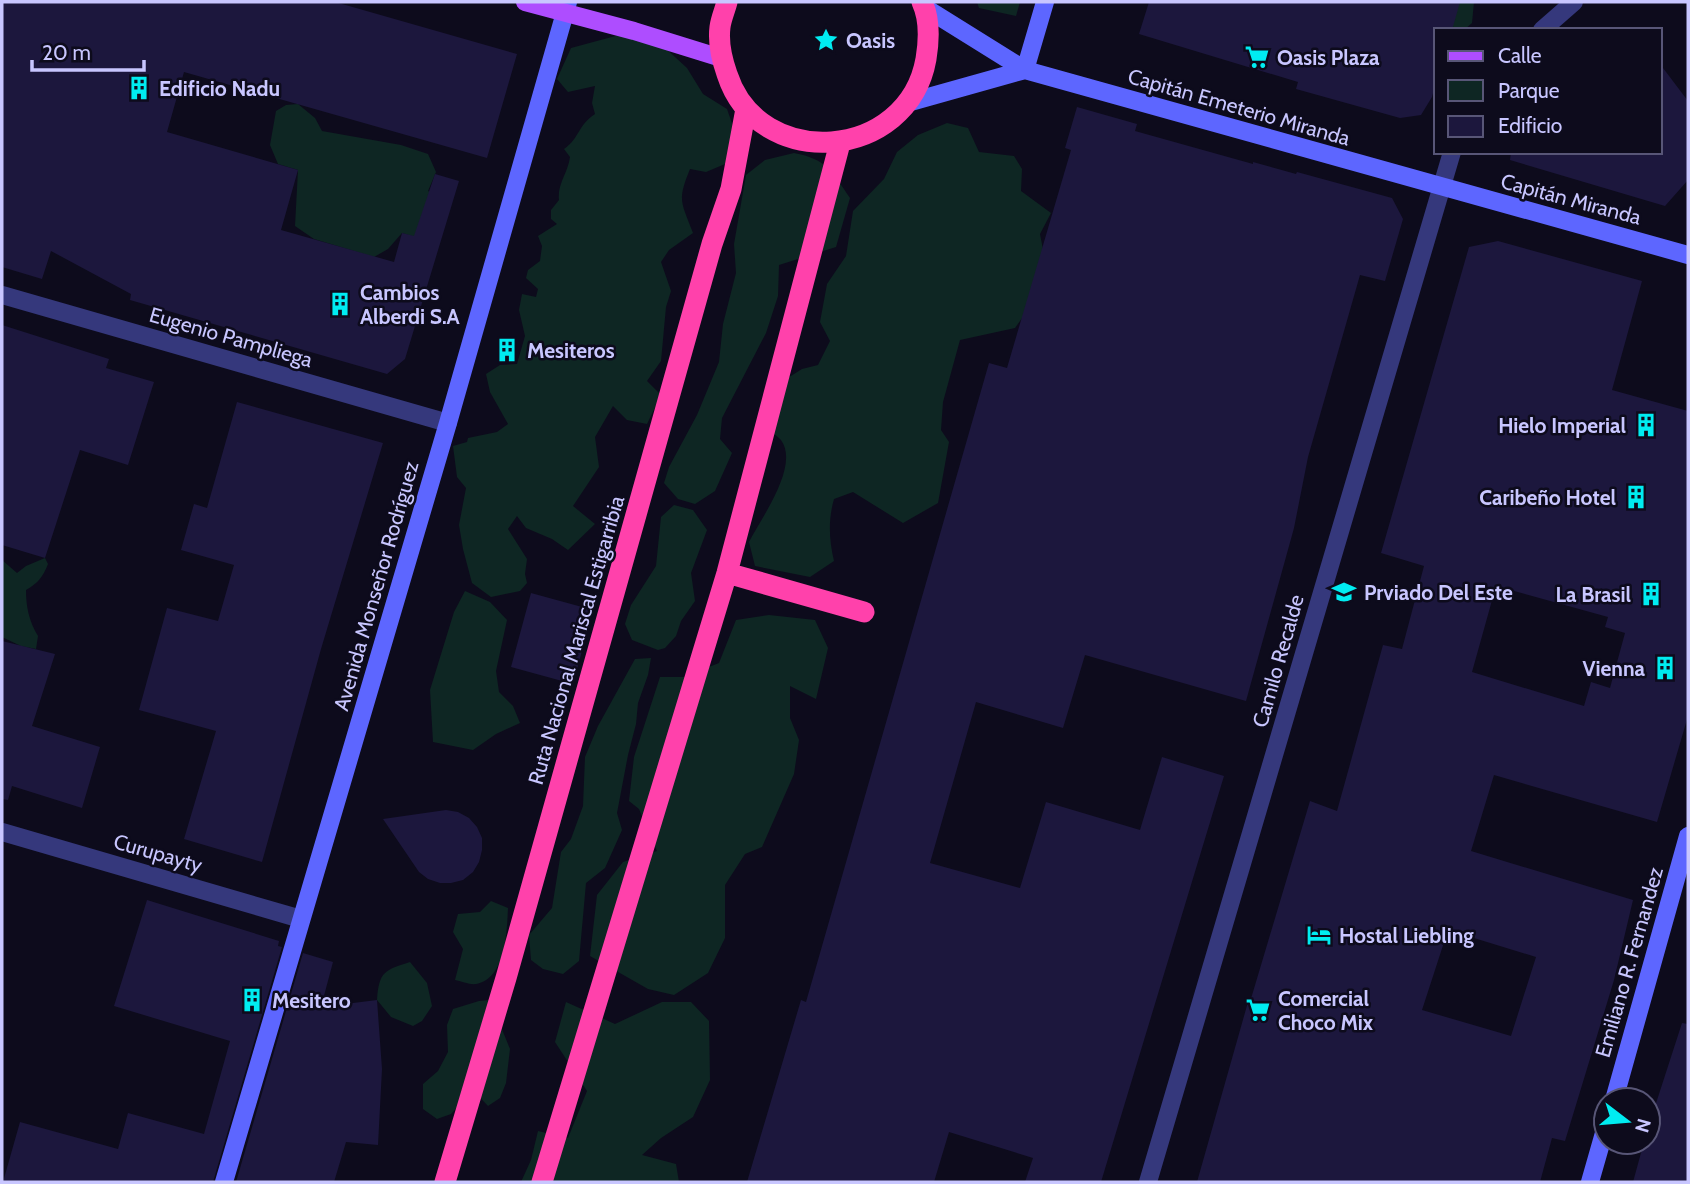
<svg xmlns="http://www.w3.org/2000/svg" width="1690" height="1184" font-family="Cabin,sans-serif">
	<rect width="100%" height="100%" fill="#0d0b1c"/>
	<path fill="#0e2623" d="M977,2H1020L1016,16L979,8Z
		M1412,2H1474L1472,23L1464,30H1436V44L1407,15Z
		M634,31L663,46L687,68L703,94L727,109L735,132L725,164L706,172L690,169C677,201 681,201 693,233L669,250L661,262L671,291L666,307L661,361L647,381L661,395L647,424L627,420L613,406L595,437L599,467L573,506L595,524L568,550L552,539L526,528L517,516L508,529L527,559L525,574L527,583L520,591L491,597L472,583L463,549L459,525L466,488L457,477L453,446L467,442L468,438L497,432L508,424L490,392L486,374L500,365L517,364L525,336L519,310L522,294L536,297L538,289L526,278L528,270L540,261L542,246L538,236L557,224L551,219V210L559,200C557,184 568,173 570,157L564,149C580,138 577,126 595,114L592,103L595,86L568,92L557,79L571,48Z
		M298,104L315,118L322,131L401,145L428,154L436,172L428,191L444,197L425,240L402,233L388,249L374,257L314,239L295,226L298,170L278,164L270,145L276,111L286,105Z
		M947,123L968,128L979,152L1014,156L1022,169L1021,191L1051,213L1040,234L1045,260L1028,310L1015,328L960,340L943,402L941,430L949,442L938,503L903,523L853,492L834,499C828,520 829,540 834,561L810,577L755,566L749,542C761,518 800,466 781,440C775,434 765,428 759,423L767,391L802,369L818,365L830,341L820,322L827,284L846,256L853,211L884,179L897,152L918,135Z
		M794,153C827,159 832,172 850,198L836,247L779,265L778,296L766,333L722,418L720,439L732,453L715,491L695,504L678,499L664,483L669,467L697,415L719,362L723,324L736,273L734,244L746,175L765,160Z
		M674,505L693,510L707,530L691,573L695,601L681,621L676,636L665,648L658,650L632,640L625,624L631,605L656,566L661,517Z
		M45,558L48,564C43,577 38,583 26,590C26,607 29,621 38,636L36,649L21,646L2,637V560L17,573L26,566Z
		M465,591L490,602L507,620L496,671L499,692L513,706L520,723L496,734L473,750L433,742L430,690L454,612Z
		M769,615L815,620L828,648L816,699L790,686V718L799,740L794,774L762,847L745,854L725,885V938L708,973L674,995L648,989L590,956L597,895L623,862L657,851L639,809L629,801L634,757L660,677H684L719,663L736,620Z
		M651,658L648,675L638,703L636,724L628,755L617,813L622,830L605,868L586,883L579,961L563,974L543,969L531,960L529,935L552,908L561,852L571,839L583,806L585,757L598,726L635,659Z
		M491,901L508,908C507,931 506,979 476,984C470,985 461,981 455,980L463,949L453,932L458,914L480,912Z
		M410,962L427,983L432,1006L422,1021L413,1026L391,1017L377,1000C379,971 385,970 410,962Z
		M490,1000L510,1049L506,1083L500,1098L488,1106L473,1090L451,1114L437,1119L423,1109V1084L438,1071L448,1052L447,1025L453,1009L479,1001Z
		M566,1002L615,1024L662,1002H691L709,1021L710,1080L693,1117L661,1138L642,1155L676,1164L679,1182H521L531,1160L538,1131L568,1138L587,1091L555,1042Z"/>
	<path fill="#1c173d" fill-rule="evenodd" d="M2,2H335L517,54L487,158L184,72L167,132L298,170L281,230L394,262L402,233L414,236L435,174L459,181L405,359L387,374L130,300L131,294L51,251L42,279L2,267Z
		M1149,2H1460L1452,30H1436V82L1432,97L1421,115L1400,118L1296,89L1298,82L1139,34Z
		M1660,64L1688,101V180L1665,206L1510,160L1511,152H1660Z
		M1077,107L1137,124L1135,131L1253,164V162L1296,174L1297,172L1392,198L1403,219L1385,281L1360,275L1308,457L1294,528L1246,701L1085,655L1063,728L976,702L930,863L1020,888L1046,802L1140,830L1162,757L1224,776L1101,1182H1025L1033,1158L949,1132L934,1182H747L801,1000L806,1002L989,363L1007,368L1071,150L1065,148Z
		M1498,241L1642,281L1612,390L1688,411V716L1657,822L1494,775L1471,851L1633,900L1614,980L1565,1141L1552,1138L1540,1182H1197L1248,1002H1250L1310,801L1337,811L1383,645L1402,649L1424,566L1381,553L1469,247ZM1496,586L1608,617L1605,627L1625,633L1610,688L1591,682L1584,706L1472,672ZM1448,930L1536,957L1511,1036L1422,1010Z
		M2,325L109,359L106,368L154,382L128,465L80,450L45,558L2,545Z
		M237,402L383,443L321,649L262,862L184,839L216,731L139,710L167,608L218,621L234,565L181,550L194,504L207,508Z
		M531,593L593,610L573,684L511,667Z
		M2,641L55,654L32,726L100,747L82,808L12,786L8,800L2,799Z
		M446,810L458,812L469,818L477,827L482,838V850L479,862L473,872L463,880L451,883H440L428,879L419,872L383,819Z
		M147,900L279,941L278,946L282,947L213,1182H3L20,1122L118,1149L128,1113L204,1134L230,1041L114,1006Z
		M303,953L333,962L321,1007L377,1000L382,1069L378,1145L346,1142L334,1182H236Z
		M1682,1023L1688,1024V1182H1633L1644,1142H1648V1128Z"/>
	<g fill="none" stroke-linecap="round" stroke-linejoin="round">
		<path stroke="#35387c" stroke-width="18" d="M1542,30L1574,2
			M2,295L448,423
			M2,832L301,919
			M1148,1182L1452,152"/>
		<path stroke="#5d66ff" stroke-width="18" d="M924,7L1025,70L1688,255
			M1025,70L1045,2
			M907,103L1025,70
			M1614,1100L1688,836
			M224,1182L448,423L568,2
			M1590,1182L1606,1126"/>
		<path stroke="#ae4dff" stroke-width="18" d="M525,2L634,31L721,58"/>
		<path stroke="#ff41ab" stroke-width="21" d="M727,2C725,10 721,19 720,27C718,43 722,60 727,74C759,173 908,161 926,59C929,41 930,19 922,2
			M727,573L864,612
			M445,1182L506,978L712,244L731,189L746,109
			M542,1182L727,573L840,143"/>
	</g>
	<defs>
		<g id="sight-bare" transform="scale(1.89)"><path d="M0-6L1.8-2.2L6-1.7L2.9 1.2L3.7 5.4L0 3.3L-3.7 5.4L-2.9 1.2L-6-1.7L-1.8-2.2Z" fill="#00ecf1" stroke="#0d0b1c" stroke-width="2.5" paint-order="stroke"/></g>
		<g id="supermarket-bare" transform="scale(1.89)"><path d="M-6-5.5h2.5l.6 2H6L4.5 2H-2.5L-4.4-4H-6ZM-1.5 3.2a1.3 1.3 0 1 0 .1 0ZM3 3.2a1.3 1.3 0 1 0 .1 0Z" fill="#00ecf1" stroke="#0d0b1c" stroke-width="2.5" paint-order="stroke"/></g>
		<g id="building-bare" transform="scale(1.89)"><path d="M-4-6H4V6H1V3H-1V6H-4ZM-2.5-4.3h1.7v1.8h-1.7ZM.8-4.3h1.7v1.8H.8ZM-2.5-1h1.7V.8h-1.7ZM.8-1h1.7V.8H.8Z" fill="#00ecf1" stroke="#0d0b1c" stroke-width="2.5" paint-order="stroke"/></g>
		<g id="school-bare" transform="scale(1.89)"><path d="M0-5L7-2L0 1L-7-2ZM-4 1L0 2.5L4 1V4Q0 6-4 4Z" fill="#00ecf1" stroke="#0d0b1c" stroke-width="2.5" paint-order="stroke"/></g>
		<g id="hotel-bare" transform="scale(1.89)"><path d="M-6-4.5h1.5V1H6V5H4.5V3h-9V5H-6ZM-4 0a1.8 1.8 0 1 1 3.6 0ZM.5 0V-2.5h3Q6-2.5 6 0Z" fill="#00ecf1" stroke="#0d0b1c" stroke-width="2.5" paint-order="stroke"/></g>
	</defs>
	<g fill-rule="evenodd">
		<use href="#sight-bare" x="826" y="40"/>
		<use href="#supermarket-bare" x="1257" y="57"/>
		<use href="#building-bare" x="139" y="88"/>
		<use href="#building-bare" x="340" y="304"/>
		<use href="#building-bare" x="507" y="350"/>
		<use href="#building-bare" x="1646" y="425"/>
		<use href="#building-bare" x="1636" y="497"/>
		<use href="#school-bare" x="1344" y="592"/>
		<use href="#building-bare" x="1651" y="594"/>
		<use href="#building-bare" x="1665" y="668"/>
		<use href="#hotel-bare" x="1319" y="935"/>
		<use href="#building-bare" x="252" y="1000"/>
		<use href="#supermarket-bare" x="1258" y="1010"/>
	</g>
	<g text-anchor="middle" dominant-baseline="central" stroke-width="5" stroke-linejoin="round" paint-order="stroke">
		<g font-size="21" font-weight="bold" fill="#c8c6ff" stroke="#0d0b1c" text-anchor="start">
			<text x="846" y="40">Oasis</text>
			<text x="1277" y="57">Oasis Plaza</text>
			<text x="159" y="88">Edificio Nadu</text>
			<text x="360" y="292">Cambios<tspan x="360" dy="24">Alberdi S.A</tspan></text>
			<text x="527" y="350">Mesiteros</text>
			<text x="1626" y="425" text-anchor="end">Hielo Imperial</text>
			<text x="1616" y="497" text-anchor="end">Caribeño Hotel</text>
			<text x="1364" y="592">Prviado Del Este</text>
			<text x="1631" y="594" text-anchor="end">La Brasil</text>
			<text x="1645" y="668" text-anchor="end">Vienna</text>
			<text x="1339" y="935">Hostal Liebling</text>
			<text x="1278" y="998">Comercial<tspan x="1278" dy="24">Choco Mix</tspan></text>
			<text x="272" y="1000">Mesitero</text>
		</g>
		<g font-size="21" fill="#c8c6ff" stroke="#0d0b1c">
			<text transform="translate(1239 107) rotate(16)">Capitán Emeterio Miranda</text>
			<text transform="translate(1571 199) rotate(15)">Capitán Miranda</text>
			<text transform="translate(231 337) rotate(16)">Eugenio Pampliega</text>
			<text transform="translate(376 586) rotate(-74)">Avenida Monseñor Rodríguez</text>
			<text transform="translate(576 640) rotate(-74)">Ruta Nacional Mariscal Estigarribia</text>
			<text transform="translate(1278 661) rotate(-74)">Camilo Recalde</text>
			<text transform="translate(158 853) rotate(16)">Curupayty</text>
			<text transform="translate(1629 962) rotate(-74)">Emiliano R. Fernandez</text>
		</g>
	</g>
	<rect width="1690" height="1184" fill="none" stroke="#c8c6ff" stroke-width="7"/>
	<rect x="1434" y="28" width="228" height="126" fill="#0d0b1c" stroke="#585677" stroke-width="2"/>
	<rect x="1448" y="51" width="35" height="10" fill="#ae4dff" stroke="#585677" stroke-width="2"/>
	<text x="1498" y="63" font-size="21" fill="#c8c6ff">Calle</text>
	<rect x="1448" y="80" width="35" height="21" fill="#0e2623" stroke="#585677" stroke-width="2"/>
	<text x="1498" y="98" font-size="21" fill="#c8c6ff">Parque</text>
	<rect x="1448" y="116" width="35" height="21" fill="#1c173d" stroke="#585677" stroke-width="2"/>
	<text x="1498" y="133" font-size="21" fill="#c8c6ff">Edificio</text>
	<g transform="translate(1627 1121) rotate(106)"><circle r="33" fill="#0d0b1c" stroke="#585677" stroke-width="2"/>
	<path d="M0-5L12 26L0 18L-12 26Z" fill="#00ecf1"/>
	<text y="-10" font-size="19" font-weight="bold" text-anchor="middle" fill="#c8c6ff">N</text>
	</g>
	<path d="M32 60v10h112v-10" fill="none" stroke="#c8c6ff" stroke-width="3.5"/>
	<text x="42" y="60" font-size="21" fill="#c8c6ff" stroke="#0d0b1c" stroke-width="5" paint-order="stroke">20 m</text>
</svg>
